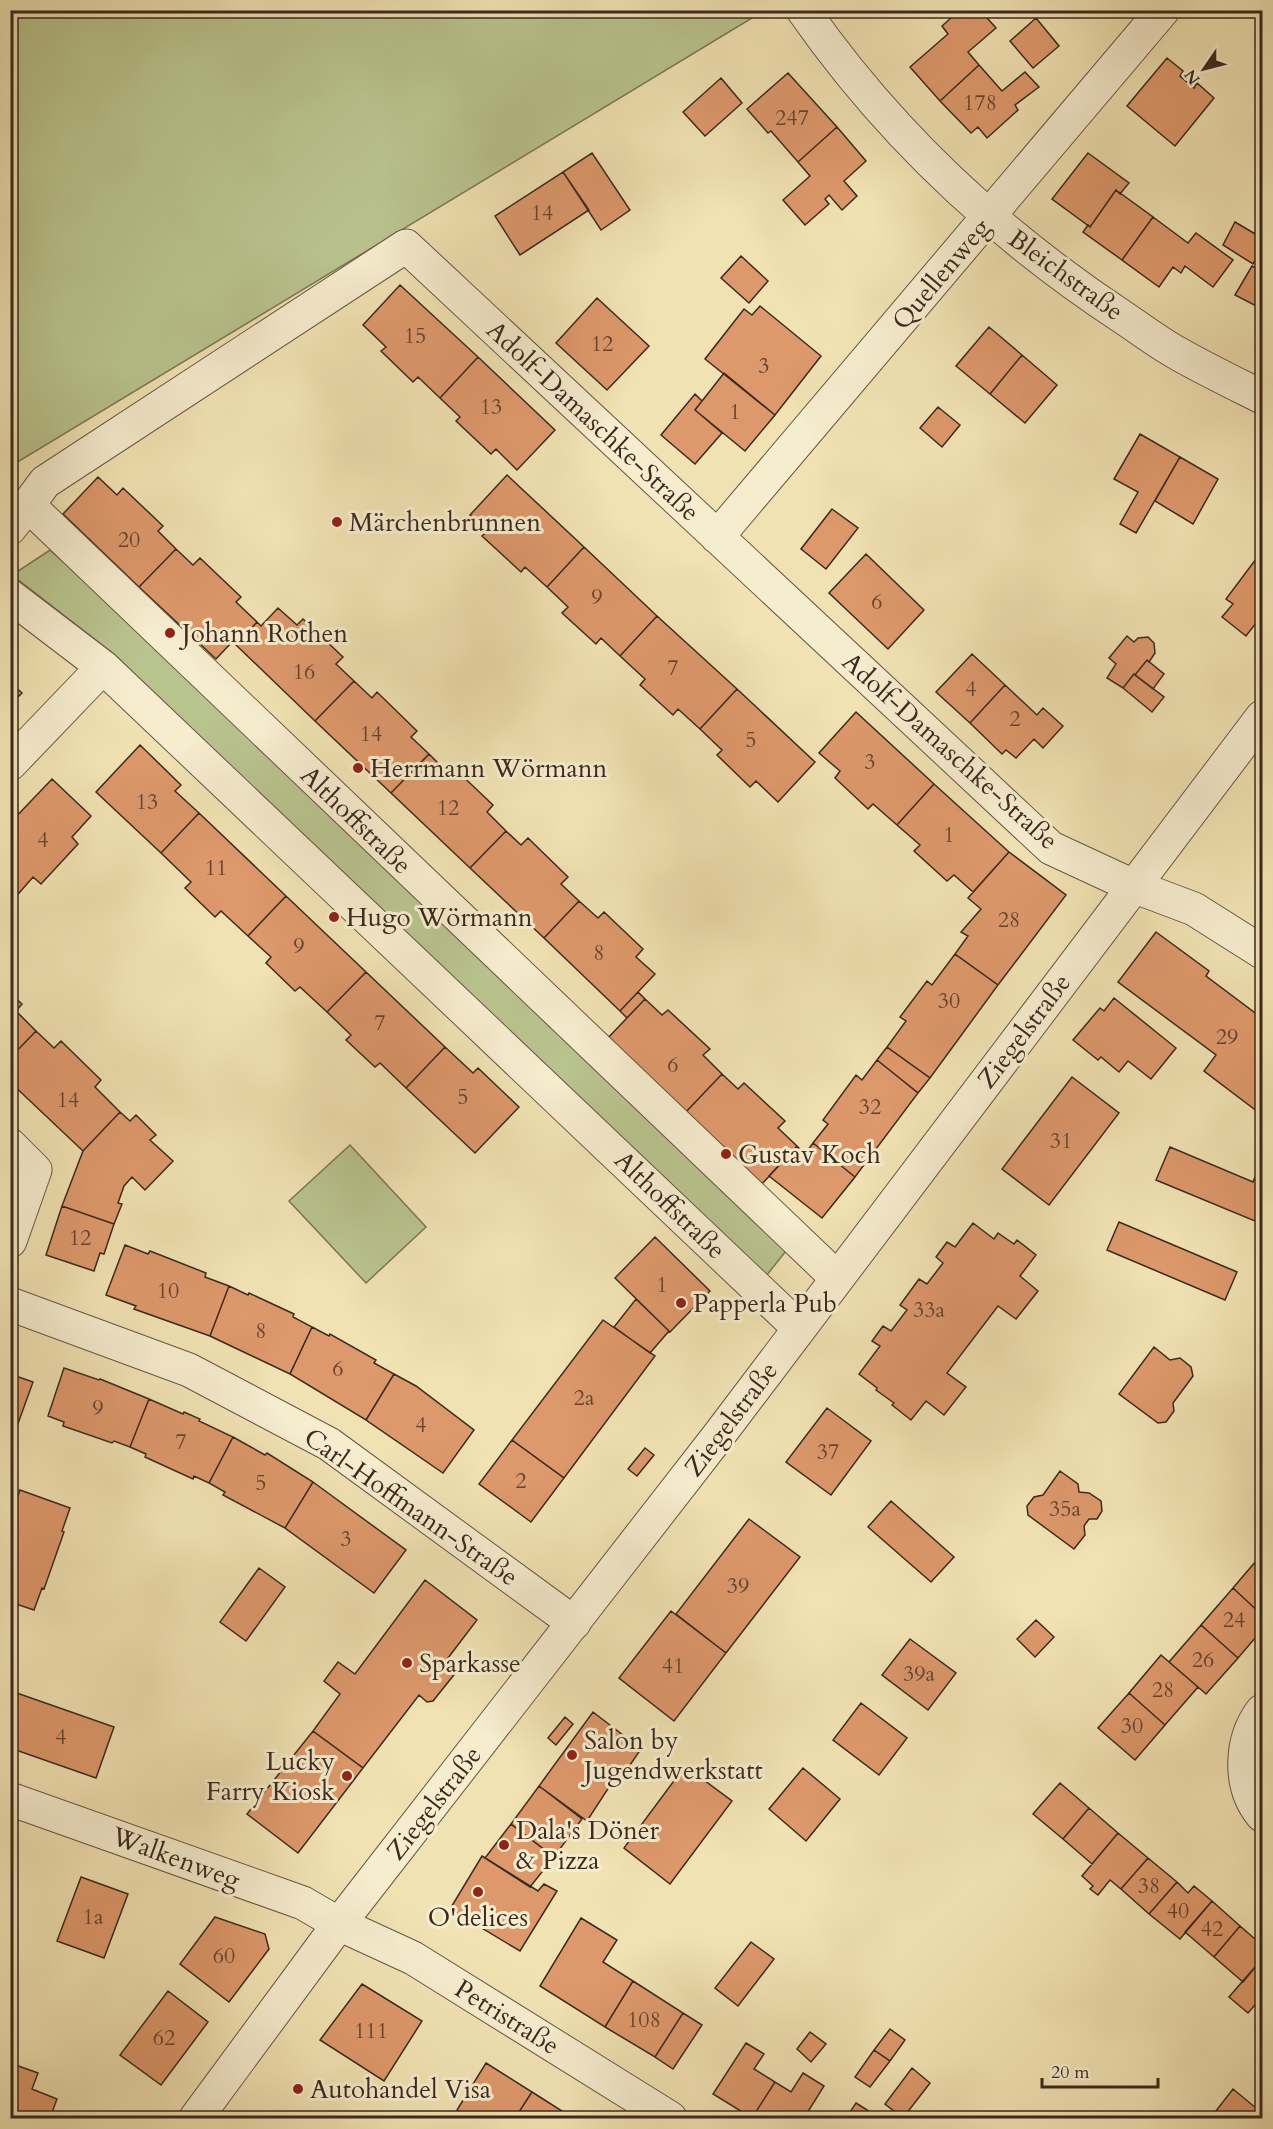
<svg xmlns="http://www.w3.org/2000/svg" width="1273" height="2129" font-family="Cardo,serif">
	<rect width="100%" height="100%" fill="#f1e2b3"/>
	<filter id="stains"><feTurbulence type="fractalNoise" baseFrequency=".00333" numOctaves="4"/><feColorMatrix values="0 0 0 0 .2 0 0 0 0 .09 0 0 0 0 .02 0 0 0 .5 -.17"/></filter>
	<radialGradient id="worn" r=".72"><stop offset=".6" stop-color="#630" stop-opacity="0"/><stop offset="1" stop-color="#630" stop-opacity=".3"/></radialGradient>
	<path fill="#b9c38e" stroke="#7a7656" stroke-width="1.5" d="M761,10L762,12L11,466V11Z
		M50,550L140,630L789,1247L763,1280L115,655L12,575Z
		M350,1145L426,1227L366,1283L289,1201Z"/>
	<path fill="#dd986b" stroke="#3b291f" stroke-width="1.5" d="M960,10H980L996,28L968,52L979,65L940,101L910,67L948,34L942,26Z
		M1036,18L1059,46L1033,68L1010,41Z
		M1167,58L1183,71L1180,76L1194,88L1197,83L1214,98L1175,146L1127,106Z
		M979,65L1002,91L1025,72L1039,87L1015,105L1018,110L987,138L978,127L971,133L940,101Z
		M788,73L837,127L798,162L771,131L768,133L747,109Z
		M721,78L742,103L705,136L683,112Z
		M837,127L866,161L844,181L857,196L842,210L829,195L825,199L829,204L805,225L783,200L810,176L798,162Z
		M592,153L630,210L601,230L563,172Z
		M1088,153L1129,183L1120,194L1116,190L1090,227L1052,199Z
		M563,172L589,210L520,255L495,216Z
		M1116,190L1153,217L1122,260L1083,232L1088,225L1090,227Z
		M1153,217L1188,243L1196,233L1233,260L1213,287L1185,266L1181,273L1173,267L1159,287L1122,260Z
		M1235,222L1262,238V249L1253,264L1223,245Z
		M741,256L768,281L749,303L721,278Z
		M1252,266L1262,271V309L1235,295Z
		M400,285L478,357L440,398L418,377L413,382L381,351L386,347L363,325Z
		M597,298L649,346L607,390L556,343Z
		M760,306L821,356L775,415L705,359L744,309L752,315Z
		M989,327L1022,355L990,394L956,366Z
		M1022,355L1057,385L1025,423L990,394Z
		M478,357L555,430L517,470L496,449L491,454L456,421L460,417L440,398Z
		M724,373L775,415L745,451L695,410Z
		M695,394L702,401L695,410L722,433L695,464L661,435Z
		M938,407L960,425L942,447L920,428Z
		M1140,434L1180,457L1136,533L1120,524L1138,492L1114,479Z
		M1180,457L1218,479L1193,524L1155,501Z
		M507,475L584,547L547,587L525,567L521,572L482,536L488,531L470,515Z
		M98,477L117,495L123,488L163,526L158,531L176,549L139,587L63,514Z
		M832,509L858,528L826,569L801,549Z
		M584,547L657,616L620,656L601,638L596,644L562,613L568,607L547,587Z
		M176,549L193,565L200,558L241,597L236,602L257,622L236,645L232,642L216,659L139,587Z
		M1262,551V628L1256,623L1246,636L1222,617L1233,604L1226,599Z
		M866,554L924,610L888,649L829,593Z
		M278,608L297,625L303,619L343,657L336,664L354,681L315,721L236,645L257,622L261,626Z
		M657,616L737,689L700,729L678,709L673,715L640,685L645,679L620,656Z
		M1127,636L1134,642L1138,638L1148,637L1154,643L1155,653L1149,662L1147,660L1135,675L1134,674L1123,688L1107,678L1116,664L1109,658Z
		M972,654L1005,685L970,723L936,692Z
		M1147,660L1164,674L1153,689L1135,675Z
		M1134,674L1164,697L1152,712L1123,688Z
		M354,681L372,698L377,692L417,731L411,737L429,754L391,793L315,721Z
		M10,682L22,693L10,705Z
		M1005,685L1037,715L1043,708L1063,726L1043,748L1034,739L1016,758L1006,750L1002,754L970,723Z
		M737,689L815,762L778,802L756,781L750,787L717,755L722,750L700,729Z
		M856,712L934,784L897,825L873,804L868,809L835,778L840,771L819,753Z
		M140,745L181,785L175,791L199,813L161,853L96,792Z
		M429,754L447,772L452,766L493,805L487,812L506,831L470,868L391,793Z
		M52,779L91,816L72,837L78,844L41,884L33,877L13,900L10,898V823Z
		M934,784L1009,852L973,892L954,875L947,881L914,851L920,845L897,825Z
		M199,813L286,896L248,936L221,911L215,917L185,888L191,882L161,853Z
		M506,831L521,845L528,838L568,877L561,884L579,901L544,938L470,868Z
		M1009,852L1066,895L998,985L955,954L968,936L961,932L981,909L968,898Z
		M286,896L366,972L327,1012L300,987L295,991L266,963L271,957L248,936Z
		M579,901L598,918L604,912L643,949L636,957L655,974L620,1011L544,938Z
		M1156,932L1209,971L1206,976L1262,1018V1115L1204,1071L1216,1055L1118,982Z
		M955,954L998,985L930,1078L887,1047L906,1021L900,1017L927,981L932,985Z
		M366,972L445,1047L406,1088L380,1063L375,1067L346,1040L351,1035L327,1012Z
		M638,992L645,999L627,1018L620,1011Z
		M10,993L22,1004L16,1011L36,1031L10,1058Z
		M1114,998L1176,1048L1151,1079L1128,1061L1119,1072L1101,1057L1098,1060L1073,1040L1100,1008L1104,1011Z
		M645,999L662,1015L668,1010L710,1049L703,1055L722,1074L684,1114L606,1040Z
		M36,1031L54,1048L61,1041L101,1080L95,1087L120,1112L83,1151L10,1082V1058Z
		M445,1047L473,1073L478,1068L519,1107L475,1153L406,1088Z
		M887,1047L930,1078L918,1093L877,1060Z
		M877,1060L918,1093L855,1177L813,1143L828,1124L823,1120L856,1075L862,1080Z
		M722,1074L738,1089L744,1083L785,1121L778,1128L797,1146L760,1186L684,1114Z
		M1072,1077L1119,1113L1049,1205L1002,1169Z
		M120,1112L130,1121L136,1115L156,1135L150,1140L173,1161L145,1190L132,1177L124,1186L118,1203L122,1204L114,1224L62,1206L83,1151Z
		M813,1143L855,1177L822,1218L769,1176L797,1146L805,1154Z
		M1170,1147L1253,1182L1262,1160V1224L1156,1180Z
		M62,1206L114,1224L104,1254L100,1253L94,1271L46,1255Z
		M1119,1222L1237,1272L1225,1300L1107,1250Z
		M973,1223L994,1239L998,1233L1014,1244L1017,1240L1036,1255L1020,1276L1038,1291L1016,1319L998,1306L947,1373L966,1387L944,1415L926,1401L911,1420L892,1405L894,1403L876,1390L877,1388L859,1374L880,1346L872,1341L883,1326L891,1331L907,1310L900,1305L919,1279L927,1284L943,1263L936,1257L947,1242L955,1247Z
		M655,1237L710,1291L670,1332L615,1278Z
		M125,1245L148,1254L150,1251L206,1273L205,1277L229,1286L210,1336L134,1309L136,1306L106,1295Z
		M229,1286L248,1295L249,1293L294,1314L293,1317L312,1327L290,1374L210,1336Z
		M636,1299L669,1331L650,1353L614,1327Z
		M603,1320L655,1356L564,1478L512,1440Z
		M312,1327L329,1336L330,1334L376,1360L374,1363L394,1374L366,1420L290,1374Z
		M1154,1347L1170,1360L1180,1358L1191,1367L1193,1376L1173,1403L1174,1411L1166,1422L1158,1423L1119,1394Z
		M64,1368L99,1380L100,1379L149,1399L130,1447L114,1441L112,1443L63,1426L64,1422L48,1416Z
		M10,1374L33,1382L16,1429L10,1427Z
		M394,1374L416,1386L474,1430L443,1473L366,1420Z
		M149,1399L183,1414L184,1412L200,1419L199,1421L233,1437L209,1483L194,1476L193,1479L145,1457L146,1454L130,1447Z
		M827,1408L871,1441L831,1495L786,1462Z
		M233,1437L265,1455L267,1453L313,1482L285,1528L223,1495L225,1492L209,1483Z
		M512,1440L564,1478L531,1522L479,1484Z
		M645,1448L654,1455L637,1476L628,1469Z
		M1060,1471L1078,1484L1079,1492L1089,1493L1101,1501L1102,1511L1097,1519H1089L1084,1526L1085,1535L1074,1549L1028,1515L1027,1506L1034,1497L1043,1495Z
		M313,1482L406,1550L374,1593L285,1528Z
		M20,1490L70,1508L62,1531L64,1532L44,1589L42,1588L34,1610L10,1602V1517Z
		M891,1501L954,1557L931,1582L868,1527Z
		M749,1519L800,1557L726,1653L676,1614Z
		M1262,1554V1615L1233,1588Z
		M259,1568L285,1587L246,1641L220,1622Z
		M425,1580L477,1620L448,1658L455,1664L457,1671L433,1701L427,1702L419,1695L363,1768L313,1731L340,1694L324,1681L338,1662L355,1674Z
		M1233,1588L1262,1615V1630L1238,1658L1201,1625Z
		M671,1611L726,1653L674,1721L619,1678Z
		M1036,1620L1054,1637L1035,1657L1017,1639Z
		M1201,1625L1238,1658L1206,1694L1169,1662Z
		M910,1639L956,1673L928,1710L882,1675Z
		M1161,1655L1198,1687L1165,1725L1129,1693Z
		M11,1691L114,1727L96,1778L10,1748Z
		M1129,1693L1165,1725L1135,1760L1098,1728Z
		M861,1703L907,1738L879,1775L833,1740Z
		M593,1712L641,1749L615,1787L611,1784L587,1821L539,1786Z
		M565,1717L573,1724L556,1745L548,1738Z
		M313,1731L363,1768L298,1853L247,1814Z
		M685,1766L732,1801L670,1884L624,1848Z
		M803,1768L840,1799L806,1841L769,1809Z
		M1060,1783L1089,1808L1063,1839L1033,1814Z
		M539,1786L582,1819L554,1857L511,1824Z
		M1089,1808L1118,1833L1092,1864L1063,1839Z
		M511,1824L554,1857L530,1887L485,1858Z
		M1118,1833L1148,1858L1121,1889L1110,1880L1098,1895L1090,1889L1093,1886L1082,1876Z
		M482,1856L538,1891L544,1884L557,1891L520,1951L450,1909Z
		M1148,1858L1177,1882L1149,1914L1121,1889Z
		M81,1877L128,1894L104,1958L57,1941Z
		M1177,1882L1188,1893L1194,1886L1212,1901L1180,1939L1149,1914Z
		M1212,1901L1240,1926L1214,1957L1185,1932Z
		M215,1917L265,1934L269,1949L229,2002L180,1964Z
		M581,1918L617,1940L603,1962L633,1981L605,2027L540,1986Z
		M1240,1926L1262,1945V1959L1243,1982L1214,1957Z
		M751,1942L774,1959L738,2006L715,1988Z
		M1262,1959V2000L1261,1998L1248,2013L1229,1997Z
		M633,1981L683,2013L655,2057L605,2027Z
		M362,1984L422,2021L384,2081L320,2040Z
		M168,1991L208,2022L161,2085L120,2055Z
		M683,2013L702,2025L673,2069L655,2057Z
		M890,2029L905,2040L890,2061L874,2050Z
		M810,2032L826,2044L811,2062L797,2049Z
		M746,2043L764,2054L754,2069L775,2082L752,2118L713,2094Z
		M874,2050L890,2061L870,2087L855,2077Z
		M10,2063L38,2073L32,2089L57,2099L50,2118H10Z
		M486,2063L532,2092L515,2118H471L457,2110Z
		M912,2068L930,2083L903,2118L885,2104Z
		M803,2073L824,2086L804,2118H752L775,2082L791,2092Z
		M1233,2089L1262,2113V2118H1216L1212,2116Z
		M532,2092L573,2118H515Z
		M856,2103L875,2115L880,2118H846Z"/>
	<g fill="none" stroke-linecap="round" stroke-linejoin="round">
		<g stroke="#685744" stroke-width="35">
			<path id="minor" d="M803,10C890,135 998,235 1124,318C1142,330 1159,343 1177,353C1205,369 1234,383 1262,397
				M28,505L45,482L406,246L1051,848L1133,886L1194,909L1262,952
				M10,528L28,505L837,1278
				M717,537L1163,10
				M10,596L103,667L799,1328
				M10,764L103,667
				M10,1145L35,1170L10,1241
				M10,1304L189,1370L329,1444L574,1623
				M1262,1711C1240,1740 1238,1786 1262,1815
				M10,1799L303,1903L339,1924L413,1958L670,2118"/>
		</g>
		<g stroke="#685744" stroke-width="35">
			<path id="tertiary" d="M196,2118L339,1924L719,1435L1262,717"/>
		</g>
		<use href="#minor" stroke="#f6ecce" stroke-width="33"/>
		<use href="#tertiary" stroke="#f6ecce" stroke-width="33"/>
	</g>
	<g fill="#8f2418" stroke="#f6ecce" stroke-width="2">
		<circle cx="337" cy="522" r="6"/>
		<circle cx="170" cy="633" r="6"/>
		<circle cx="358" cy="768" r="6"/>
		<circle cx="334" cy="917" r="6"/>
		<circle cx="726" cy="1154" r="6"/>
		<circle cx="681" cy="1303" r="6"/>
		<circle cx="407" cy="1663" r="6"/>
		<circle cx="572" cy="1755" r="6"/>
		<circle cx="347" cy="1776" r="6"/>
		<circle cx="504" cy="1845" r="6"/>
		<circle cx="478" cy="1892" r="6"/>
		<circle cx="298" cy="2089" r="6"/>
	</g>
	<g text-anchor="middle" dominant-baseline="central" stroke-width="6" stroke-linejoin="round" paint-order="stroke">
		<g font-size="22" fill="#644532">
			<text x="980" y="103">178</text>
			<text x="792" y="118">247</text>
			<text x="542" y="213">14</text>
			<text x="415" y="336">15</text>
			<text x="602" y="344">12</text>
			<text x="764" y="366">3</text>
			<text x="491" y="407">13</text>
			<text x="735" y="412">1</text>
			<text x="129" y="540">20</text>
			<text x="597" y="597">9</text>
			<text x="877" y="602">6</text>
			<text x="673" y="668">7</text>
			<text x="304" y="672">16</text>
			<text x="971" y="689">4</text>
			<text x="1015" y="719">2</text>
			<text x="371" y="734">14</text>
			<text x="751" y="740">5</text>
			<text x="870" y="762">3</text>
			<text x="147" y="802">13</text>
			<text x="448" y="808">12</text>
			<text x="949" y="835">1</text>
			<text x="43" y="840">4</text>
			<text x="216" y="868">11</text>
			<text x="1009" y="920">28</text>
			<text x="299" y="946">9</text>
			<text x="599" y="953">8</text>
			<text x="949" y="1001">30</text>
			<text x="380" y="1023">7</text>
			<text x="1227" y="1037">29</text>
			<text x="673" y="1065">6</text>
			<text x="463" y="1097">5</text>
			<text x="68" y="1100">14</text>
			<text x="870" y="1107">32</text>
			<text x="1061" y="1141">31</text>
			<text x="80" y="1238">12</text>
			<text x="662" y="1285">1</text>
			<text x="168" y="1291">10</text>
			<text x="929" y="1310">33a</text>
			<text x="261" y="1331">8</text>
			<text x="338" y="1369">6</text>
			<text x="584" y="1398">2a</text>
			<text x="98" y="1408">9</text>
			<text x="421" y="1425">4</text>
			<text x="181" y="1442">7</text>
			<text x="828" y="1452">37</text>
			<text x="521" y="1481">2</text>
			<text x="261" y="1483">5</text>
			<text x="1065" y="1509">35a</text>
			<text x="346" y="1539">3</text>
			<text x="738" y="1586">39</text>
			<text x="1234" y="1620">24</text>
			<text x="1203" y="1660">26</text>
			<text x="673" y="1666">41</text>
			<text x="919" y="1674">39a</text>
			<text x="1163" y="1690">28</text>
			<text x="1132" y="1726">30</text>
			<text x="61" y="1737">4</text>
			<text x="1149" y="1886">38</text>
			<text x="1178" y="1911">40</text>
			<text x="93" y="1917">1a</text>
			<text x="1212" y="1929">42</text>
			<text x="224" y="1956">60</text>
			<text x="644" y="2020">108</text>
			<text x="371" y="2031">111</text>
			<text x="164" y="2038">62</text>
		</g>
		<g font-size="26" fill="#3b291f" stroke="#f6ecce">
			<text transform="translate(941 274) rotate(-50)">Quellenweg</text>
			<text transform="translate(1066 275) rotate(36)">Bleichstraße</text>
			<text transform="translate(593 421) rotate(43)">Adolf-Damaschke-Straße</text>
			<text transform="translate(950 751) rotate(42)">Adolf-Damaschke-Straße</text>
			<text transform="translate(356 820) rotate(44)">Althoffstraße</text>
			<text transform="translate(1024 1031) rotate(-53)">Ziegelstraße</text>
			<text transform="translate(670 1205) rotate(44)">Althoffstraße</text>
			<text transform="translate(731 1419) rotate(-53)">Ziegelstraße</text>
			<text transform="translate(411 1507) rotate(35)">Carl-Hoffmann-Straße</text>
			<text transform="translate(434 1803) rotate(-52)">Ziegelstraße</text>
			<text transform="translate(176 1858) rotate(20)">Walkenweg</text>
			<text transform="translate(507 2017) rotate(32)">Petristraße</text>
		</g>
		<g font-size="26" fill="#3b291f" stroke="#f6ecce" text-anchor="start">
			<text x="349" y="522">Märchenbrunnen</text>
			<text x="182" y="633">Johann Rothen</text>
			<text x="370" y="768">Herrmann Wörmann</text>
			<text x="346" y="917">Hugo Wörmann</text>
			<text x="738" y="1154">Gustav Koch</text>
			<text x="693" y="1303">Papperla Pub</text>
			<text x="419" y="1663">Sparkasse</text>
			<text x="584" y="1740">Salon by<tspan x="584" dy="30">Jugendwerkstatt</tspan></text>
			<text x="335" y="1761" text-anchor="end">Lucky<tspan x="335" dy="30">Farry Kiosk</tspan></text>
			<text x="516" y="1830">Dala's Döner<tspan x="516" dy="30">&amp; Pizza</tspan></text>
			<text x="478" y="1917" text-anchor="middle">O'delices</text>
			<text x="310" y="2089">Autohandel Visa</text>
		</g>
	</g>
	<rect width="1273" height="2129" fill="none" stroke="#f1e2b3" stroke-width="36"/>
	<rect x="12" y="12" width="1249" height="2105" fill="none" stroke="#3b291f" stroke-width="3"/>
	<rect x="18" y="18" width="1237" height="2093" fill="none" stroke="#3b291f" stroke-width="1.5"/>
	<g transform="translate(1204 69) rotate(235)" stroke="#f6ecce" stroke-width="4.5" paint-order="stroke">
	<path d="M0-4.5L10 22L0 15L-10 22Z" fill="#3b291f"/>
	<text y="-9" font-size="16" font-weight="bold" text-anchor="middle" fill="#3b291f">N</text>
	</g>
	<path d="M1042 2078v9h116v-9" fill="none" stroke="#3b291f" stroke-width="3"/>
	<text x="1051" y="2078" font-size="18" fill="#3b291f" stroke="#f6ecce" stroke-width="4.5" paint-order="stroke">20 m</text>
	<rect width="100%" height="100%" filter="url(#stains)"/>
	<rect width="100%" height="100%" fill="url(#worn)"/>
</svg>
